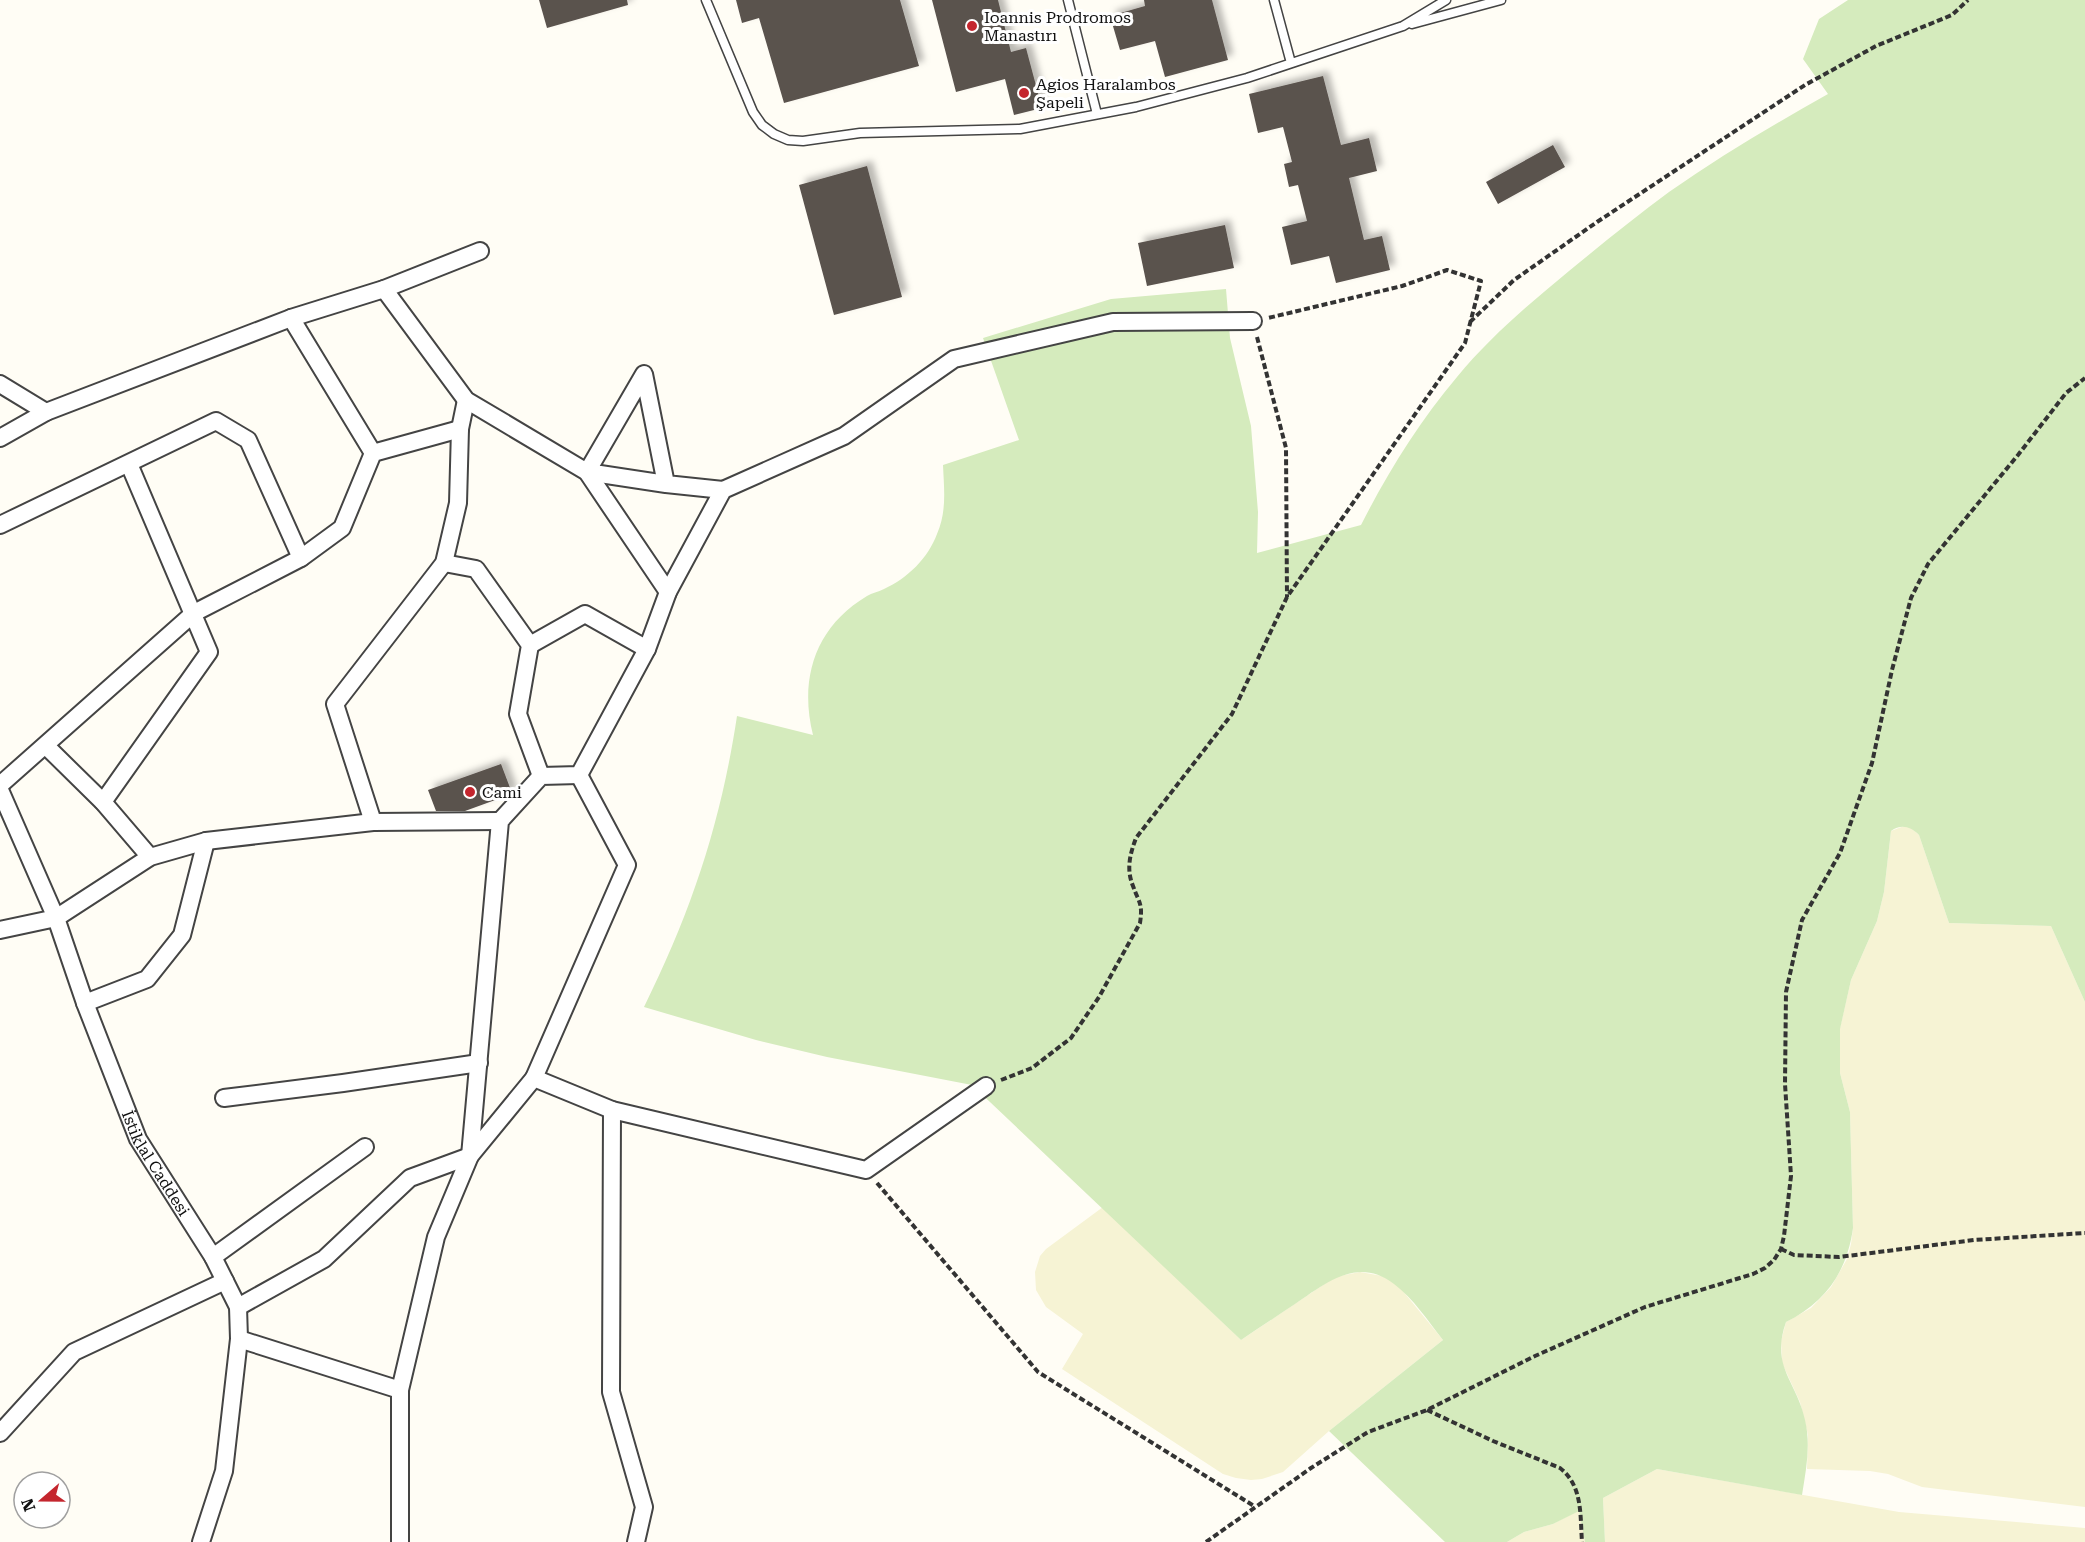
<svg xmlns="http://www.w3.org/2000/svg" width="2085" height="1542" font-family="'Roboto Serif',serif">
	<defs>
		<filter id="shadow"><feDropShadow dx="5.5" dy="-5.5" stdDeviation="3" flood-color="#0004"/></filter>
	</defs>
	<rect width="100%" height="100%" fill="#fffdf5"/>
	<path fill="#f6f3d4" d="M1904,826L1910,827L1919,835L1949,923L2051,926L2085,1002V1507L1922,1487L1888,1474L1870,1471L1807,1469L1808,1435L1800,1402L1782,1363L1781,1341L1786,1322L1811,1308L1831,1287L1847,1259L1851,1244L1853,1228L1850,1112L1840,1073V1028L1851,980L1877,921L1884,892L1891,831Z
		M1103,1207L1241,1340L1329,1281L1339,1276L1360,1272L1382,1276L1393,1282L1402,1290L1443,1340L1329,1431L1283,1472L1262,1479L1251,1480L1236,1478L1223,1474L1062,1369L1083,1334L1046,1307L1036,1290L1035,1272L1040,1256L1046,1249Z
		M1657,1469L1899,1512L2085,1528V1542H1605L1603,1498Z
		M1579,1510L1585,1542H1507L1524,1532L1553,1524Z"/>
	<path fill="#d5ebbd" d="M1848,0H2085V1002L2051,926L1949,923L1919,835C1910,826 1901,824 1891,831L1884,892L1877,921L1851,980L1840,1029V1073L1850,1112L1853,1228C1847,1272 1825,1303 1786,1322C1770,1367 1797,1381 1805,1420C1811,1445 1806,1470 1802,1495L1657,1469L1603,1498L1605,1542H1585L1579,1511L1553,1524L1524,1532L1507,1542H1445L1329,1431L1443,1340C1428,1321 1413,1298 1394,1284C1358,1256 1326,1283 1295,1304C1277,1316 1259,1328 1241,1340L972,1085L827,1057L756,1040L644,1007C692,910 721,822 737,716L813,735C799,679 815,627 867,596C872,593 878,592 884,589C908,578 928,558 937,534C947,511 944,489 943,465L1019,440L983,338L1111,299L1226,289L1230,338L1251,426L1258,512L1257,553L1361,525C1388,472 1419,422 1457,377C1490,337 1529,304 1569,271C1602,244 1635,217 1669,192C1720,156 1773,125 1828,94L1803,59L1819,19Z"/>
	<path fill="#5a524d" filter="url(#shadow)" d="M539,0H627L628,5L547,28Z
		M736,0H900L919,66L784,103L759,18L742,23Z
		M932,0H998L1011,52L1026,48L1042,108L1014,115L1005,79L956,92Z
		M1144,0H1212L1228,60L1165,77L1155,41L1120,50L1110,16L1145,6Z
		M1323,76L1341,145L1369,138L1377,171L1349,178L1364,240L1382,236L1390,270L1336,283L1329,256L1291,265L1282,227L1307,221L1298,185L1289,187L1284,164L1292,162L1283,127L1258,133L1249,94Z
		M1553,145L1565,167L1498,204L1486,182Z
		M867,166L902,297L834,315L799,185Z
		M1225,225L1234,268L1147,286L1138,243Z
		M501,764L512,793L509,795L465,811H436L428,790Z"/>
	<g fill="none" stroke-linecap="round" stroke-linejoin="round">
		<g stroke="#444" stroke-width="11">
			<path id="lane" d="M706,0L753,112L762,125L774,134L788,140L803,141L860,133L1020,129L1136,107L1247,78L1403,26L1446,0
				M1068,0L1097,114
				M1274,0L1291,63
				M1412,24L1501,0"/>
		</g>
		<g stroke="#444" stroke-width="20">
			<g id="street">
				<path d="M384,289L466,400L587,472L668,592"/>
				<path d="M291,318L373,453"/>
				<path d="M0,384L46,412"/>
				<path d="M0,438L46,412L291,318L384,289L480,251"/>
				<path d="M666,484L644,374L587,472L666,484L723,490"/>
				<path d="M0,525L216,421L248,440L301,558"/>
				<path d="M444,563L476,569L530,645L518,714L541,776"/>
				<path d="M530,645L585,614L647,649"/>
				<path d="M46,746L103,802L150,857"/>
				<path d="M0,785L194,613L301,558L342,528L373,453L460,429"/>
				<path id="s1" d="M0,790L56,918L85,1003L138,1139L213,1257L238,1307L239,1339L224,1471L201,1542"/>
				<path d="M103,802L209,652L129,464"/>
				<path d="M373,822L335,704L444,563L458,503L460,429L466,400"/>
				<path d="M0,930L56,918L150,857L206,841L373,822L500,821"/>
				<path d="M85,1003L147,979L182,935L206,841"/>
				<path d="M534,1078L627,865L579,775"/>
				<path d="M224,1098L343,1083L479,1063"/>
				<path d="M612,1110L611,1392L644,1507L636,1542"/>
				<path d="M213,1257L365,1147"/>
				<path d="M238,1307L324,1259L410,1178L470,1156L534,1078L612,1110L866,1170L986,1086"/>
				<path d="M239,1339L400,1390"/>
				<path d="M0,1433L74,1352L225,1281"/>
				<path d="M400,1542V1390L436,1237L470,1156L500,821L541,776L579,775L647,649L668,592L723,490L844,436L954,359L1113,322L1253,321"/>
			</g>
		</g>
		<path stroke="#333" stroke-width="4" stroke-dasharray="6 3" stroke-linecap="butt" d="M1470,322L1514,280L1597,222L1805,85L1876,46L1952,15L1968,0
			M1257,337L1286,448L1287,597
			M1001,1080L1032,1068L1071,1038L1099,997L1140,923C1143,903 1139,903 1133,886C1126,869 1130,854 1136,838L1232,714L1287,597L1465,343L1481,281L1447,270L1402,286L1268,318
			M877,1183L1038,1372L1254,1506
			M1781,1249L1794,1255L1839,1257L1974,1240L2085,1233
			M1427,1410L1493,1441L1560,1468C1583,1486 1580,1515 1582,1542
			M1206,1542L1311,1468L1368,1432L1427,1410L1535,1356L1645,1307L1753,1274L1765,1268L1774,1260L1781,1249L1784,1236L1791,1176L1785,1084L1786,992L1802,920L1840,853L1872,763L1892,670L1911,598L1928,564L2018,455L2066,393L2085,378"/>
		<use href="#lane" stroke="#fff" stroke-width="8"/>
		<use href="#street" stroke="#fff" stroke-width="16"/>
	</g>
	<g fill="#c4262e" stroke="#fff" stroke-width="2">
		<circle cx="972" cy="26" r="6"/>
		<circle cx="1024" cy="93" r="6"/>
		<circle cx="470" cy="792" r="6"/>
	</g>
	<g text-anchor="middle" dominant-baseline="central" stroke-width="6" stroke-linejoin="round" paint-order="stroke">
		<g font-size="16" fill="#111" stroke="#fff" text-anchor="start">
			<text x="984" y="17">Ioannis Prodromos<tspan x="984" dy="18">Manastırı</tspan></text>
			<text x="1036" y="84">Agios Haralambos<tspan x="1036" dy="18">Şapeli</tspan></text>
			<text x="482" y="792">Cami</text>
		</g>
		<g font-size="16" fill="#111" stroke="#fff">
			<text stroke="none"><textPath href="#s1" startOffset="405">İstiklal Caddesi</textPath></text>
		</g>
	</g>
	<g transform="translate(42 1500) rotate(250)"><circle r="28" fill="#ffffff" stroke="#a0a0a0" stroke-width="1.5"/>
	<path d="M0-4.5L10 22L0 15L-10 22Z" fill="#c4262e"/>
	<text y="-9" font-size="16" font-weight="bold" text-anchor="middle" fill="#111111">N</text>
	</g>
</svg>
